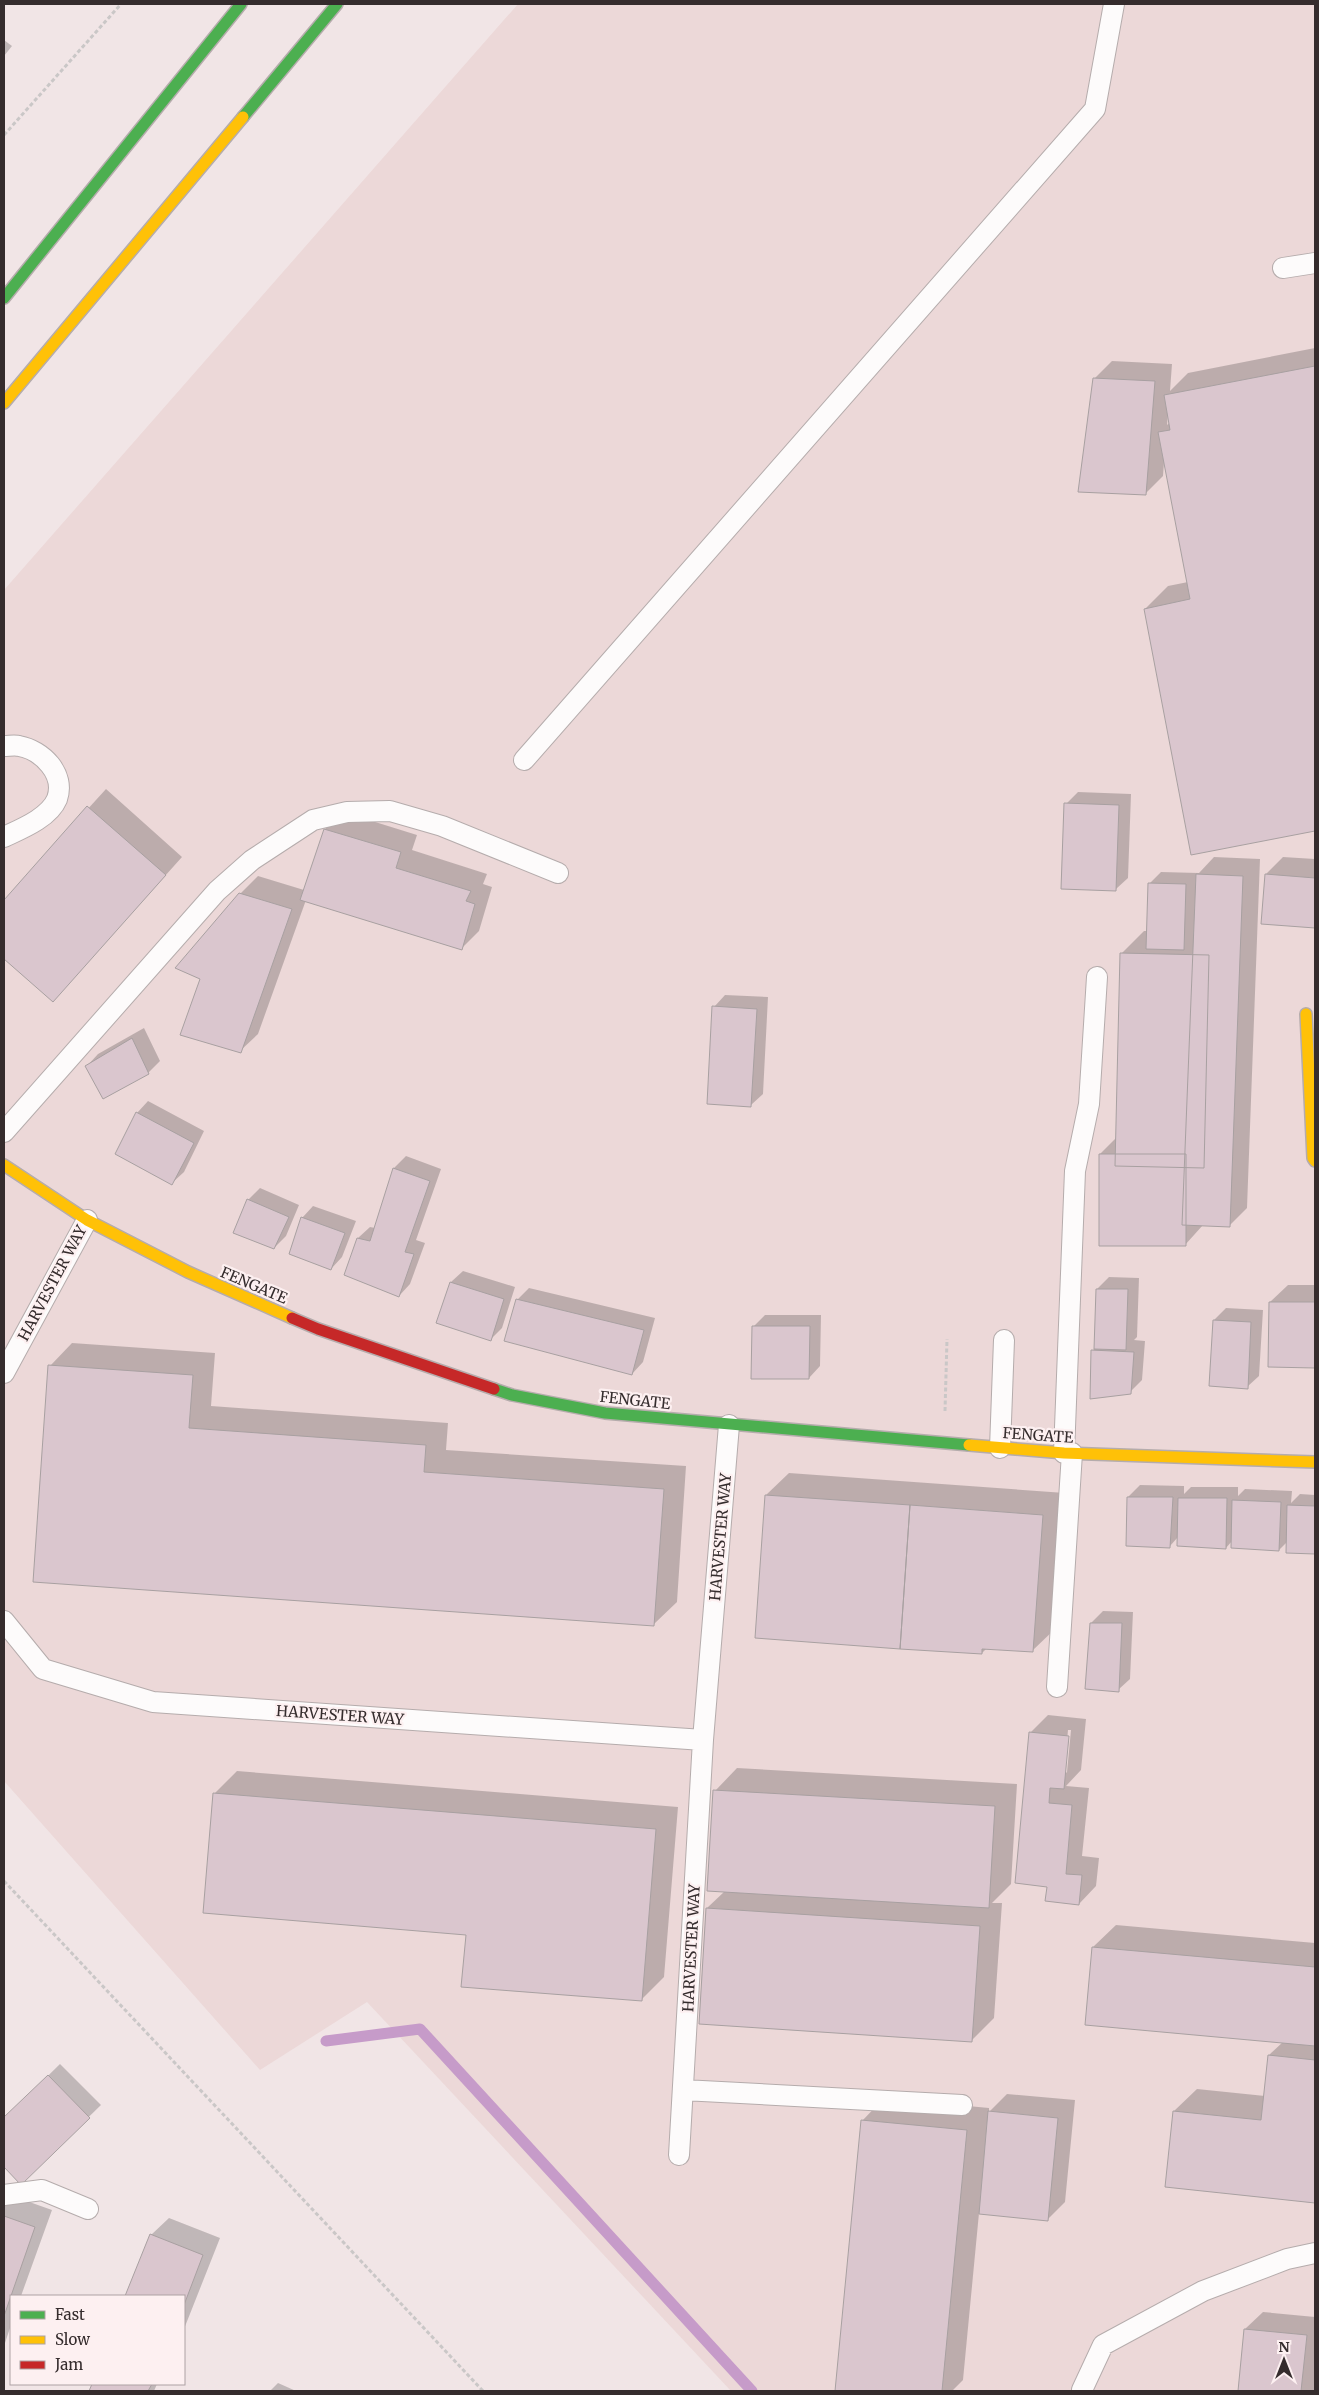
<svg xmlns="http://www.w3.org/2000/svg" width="1319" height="2395" font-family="Merriweather,serif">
	<rect width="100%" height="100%" fill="#f1e5e6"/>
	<path fill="#ecd8d8" d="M518,4H1315V2391H731L367,2002L260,2070L4,1781V590Z"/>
	<path fill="#0003" fill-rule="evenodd" d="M4,40L12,46L4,56Z
		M1315,348V830L1192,853L1145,609L1168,586L1188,582L1164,462L1163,476L1145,494L1094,379L1112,361L1172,364L1170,391L1188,373ZM1168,414L1170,422L1167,425Z
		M106,789L182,857L53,1001L4,957V901Z
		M1078,792L1131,794L1128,878L1116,889L1066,804Z
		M343,812L417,835L412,850L487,874L483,884L492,887L479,931L462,948L306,900L258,1034L240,1051V894L258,876L304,890L325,829Z
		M1214,857L1260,859L1247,1208L1229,1226L1203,1225L1185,1245L1100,1154L1117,1137L1121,954L1144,931H1148L1149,884L1161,872L1199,873Z
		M1283,857L1315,859V927L1262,923L1266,874Z
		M725,995L768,997L763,1094L751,1105L714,1007Z
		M144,1028L160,1061L148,1073L87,1066L98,1054Z
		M148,1101L204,1131L184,1172L172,1183L137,1113Z
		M406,1156L441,1169L416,1240L425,1243L410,1284L399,1296L358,1238L370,1227L375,1228L394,1168Z
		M260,1188L299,1205L286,1236L274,1248L248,1200Z
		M313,1206L356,1221L342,1257L331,1269L302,1218Z
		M463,1271L515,1287L502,1328L491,1339L451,1282Z
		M1109,1277L1139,1278L1137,1337L1134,1340L1145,1341L1142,1380L1130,1392L1092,1351L1095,1348L1097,1289Z
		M1288,1285H1315V1367L1269,1366L1270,1302Z
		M529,1288L655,1318L643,1362L632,1374L517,1300Z
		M1226,1308L1263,1310L1259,1376L1247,1387L1214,1320Z
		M765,1315H821L820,1366L809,1378L753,1327Z
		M72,1343L215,1353L211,1406L448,1423L446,1450L686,1466L677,1602L654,1624L35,1581L50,1366Z
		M789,1473L1065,1493L1055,1629L1032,1651L987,1648L982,1653L766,1495Z
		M1140,1485L1184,1486V1494L1191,1487H1238V1496L1245,1489L1292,1491L1291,1503L1300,1494L1315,1495V1553L1287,1551L1288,1541L1279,1550L1232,1541L1226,1548L1178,1537L1170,1546L1128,1497Z
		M1103,1611L1133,1612L1130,1679L1118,1690L1091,1623Z
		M1048,1715L1086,1719L1081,1770L1066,1786L1089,1788L1082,1856L1099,1858L1096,1886L1079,1904L1048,1885L1030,1733ZM1068,1730H1071L1067,1772L1064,1775Z
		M737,1768L1017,1784L1011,1884L992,1903H1002L994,2018L971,2041L707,1908L725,1891L715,1791Z
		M237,1771L678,1807L664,1977L641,2000L467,1934L214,1794Z
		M1116,1925L1315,1943V2202L1166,2186L1174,2111L1197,2089L1265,2096L1269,2055L1283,2042L1093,1947Z
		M60,2064L101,2105L21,2183L4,2165V2119Z
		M1007,2094L1075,2100L1065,2202L1048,2219L979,2213L963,2380L952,2391H836L862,2121L884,2098L989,2108V2112Z
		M4,2193L52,2210L21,2296H11V2325L4,2346Z
		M169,2218L220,2238L184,2329V2296H127L151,2235Z
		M1263,2312L1315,2317V2391H1239L1245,2329Z
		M278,2383L296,2391H270Z
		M93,2384H157L154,2391H90Z"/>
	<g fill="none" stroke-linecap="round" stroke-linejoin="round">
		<path stroke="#c69bc9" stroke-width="11" d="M326,2041L420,2029L752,2391"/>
	</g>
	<path fill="#dac6ce" stroke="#a8a0a1" d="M1315,366V831L1191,855L1144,609L1190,599L1158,432L1170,430L1164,395Z
		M1093,378L1155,381L1146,495L1078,492Z
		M1064,803L1119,805L1116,891L1061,889Z
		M87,806L166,875L53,1002L4,959V900Z
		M324,829L401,852L396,868L471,891L466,901L475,904L462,950L300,900Z
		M1196,874L1243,876L1230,1227L1182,1225Z
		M1265,874L1315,878V928L1261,924Z
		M1148,883L1186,884L1184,950L1146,949Z
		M239,893L292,909L241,1053L180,1035L200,979L175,968Z
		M1120,953L1209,955L1204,1168L1115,1166Z
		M712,1006L757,1009L751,1107L707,1104Z
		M132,1038L149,1074L103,1099L85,1066Z
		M136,1112L194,1143L172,1185L115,1154Z
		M1099,1154H1186V1246H1099Z
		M393,1168L430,1181L405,1252L414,1254L399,1297L344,1275L357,1238L370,1241Z
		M247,1199L289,1217L274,1249L233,1233Z
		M301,1217L345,1233L331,1270L289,1254Z
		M450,1282L504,1299L491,1341L436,1323Z
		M1096,1289H1128L1126,1350L1094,1349Z
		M516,1299L644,1330L632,1375L504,1341Z
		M1269,1302H1315V1368L1268,1367Z
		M1213,1320L1251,1322L1248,1389L1209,1386Z
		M752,1326H810L809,1379H751Z
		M1091,1350L1134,1352L1131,1394L1090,1399Z
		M48,1365L193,1375L189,1428L426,1445L424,1472L664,1489L654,1626L33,1582Z
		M765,1495L910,1505L900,1649L755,1638Z
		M1127,1497H1173L1170,1548L1126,1546Z
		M1178,1498H1227L1226,1549L1177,1546Z
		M1232,1500L1281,1502L1279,1551L1231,1548Z
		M910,1505L1043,1515L1033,1652L982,1649V1654L900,1649Z
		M1287,1505L1315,1506V1554L1286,1553Z
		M1090,1623H1122L1119,1692L1085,1689Z
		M1029,1732L1069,1736L1064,1789L1050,1788L1049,1803L1072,1805L1066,1874L1082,1875L1079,1905L1045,1901L1047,1887L1015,1883Z
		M713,1790L995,1806L989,1908L707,1891Z
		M213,1793L656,1829L642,2001L461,1987L466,1935L203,1913Z
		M706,1908L980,1926L972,2042L699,2024Z
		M1092,1947L1315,1967V2046L1085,2025Z
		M1268,2055L1315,2060V2203L1165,2187L1173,2111L1261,2120Z
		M48,2075L90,2118L21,2185L4,2167V2117Z
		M988,2111L1058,2118L1048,2221L979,2214Z
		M861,2120L967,2130L942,2391H835Z
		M4,2216L35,2227L4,2316Z
		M150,2234L203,2255L184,2305V2296H125Z
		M1244,2329L1307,2335L1301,2391H1238Z
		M92,2384H152L148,2391H89Z"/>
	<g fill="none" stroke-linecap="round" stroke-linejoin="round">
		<g stroke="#b5acac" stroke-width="22">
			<path id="lane" d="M1283,268L1315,263
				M4,746C9,746 15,745 19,746C42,750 66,774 57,799C49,818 21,829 4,837
				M524,760L1095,109L1114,4
				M4,1132L217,891L252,860L313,820L347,812L390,811L442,826L558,873
				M4,1373L87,1220
				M1000,1448L1004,1340
				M1064,1453L1075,1171L1089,1104L1097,977
				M4,1621L43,1669L153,1702L703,1740
				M1057,1687L1072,1453
				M683,2090L962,2105
				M679,2155L703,1740L729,1425
				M4,2195L42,2190L88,2209
				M1082,2390L1103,2345L1203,2291L1287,2259L1315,2253"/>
		</g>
		<g stroke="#b5acac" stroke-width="14">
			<path id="fast" d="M243,117L337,4
				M4,298L241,4
				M494,1389L512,1395L605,1413L969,1445"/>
		</g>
		<g stroke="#b5acac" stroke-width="14">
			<path id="slow" d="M4,403L243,117
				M1306,1014L1313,1158L1315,1161
				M4,1165L87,1220L188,1272L292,1318
				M969,1445L1064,1453L1315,1462"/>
		</g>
		<g stroke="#b5acac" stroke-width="14">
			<path id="jam" d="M292,1318L318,1329L494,1389"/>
		</g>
		<path stroke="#cac7c7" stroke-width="3" stroke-dasharray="4 2.5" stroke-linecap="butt" d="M4,135L121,4
			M945,1411L947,1339
			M4,1881L483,2391"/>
		<use href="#lane" stroke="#fdfbfb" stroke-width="20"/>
		<use href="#fast" stroke="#4caf50" stroke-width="11"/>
		<use href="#slow" stroke="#ffc107" stroke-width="11"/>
		<use href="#jam" stroke="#c62828" stroke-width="11"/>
	</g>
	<g text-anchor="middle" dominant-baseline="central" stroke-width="4.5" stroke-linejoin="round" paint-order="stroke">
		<g font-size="15" fill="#352c2d" stroke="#fdf0f1">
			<text transform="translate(52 1283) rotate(-62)">HARVESTER WAY</text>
			<text transform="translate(254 1285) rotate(23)">FENGATE</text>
			<text transform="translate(635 1400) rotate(6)">FENGATE</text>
			<text transform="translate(1038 1435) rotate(4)">FENGATE</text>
			<text transform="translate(720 1537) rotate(-85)">HARVESTER WAY</text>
			<text transform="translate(340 1715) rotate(4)">HARVESTER WAY</text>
			<text transform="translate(691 1948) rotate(-87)">HARVESTER WAY</text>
		</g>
	</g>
	<rect width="1319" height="2395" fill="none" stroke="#352c2d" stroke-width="10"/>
	<rect x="10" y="2295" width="175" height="90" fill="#fdf0f1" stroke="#ada2a3"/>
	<rect x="20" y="2311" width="25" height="8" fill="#4caf50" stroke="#ada2a3"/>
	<text x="55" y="2320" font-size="15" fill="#352c2d">Fast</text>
	<rect x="20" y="2336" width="25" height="8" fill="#ffc107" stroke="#ada2a3"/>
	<text x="55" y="2345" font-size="15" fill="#352c2d">Slow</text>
	<rect x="20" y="2361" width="25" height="8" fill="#c62828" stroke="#ada2a3"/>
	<text x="55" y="2370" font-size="15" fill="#352c2d">Jam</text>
	<g transform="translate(1284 2360)" stroke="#fdf0f1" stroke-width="4" paint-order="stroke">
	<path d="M0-4L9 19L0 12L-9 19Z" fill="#352c2d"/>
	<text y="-8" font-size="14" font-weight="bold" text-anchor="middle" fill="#352c2d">N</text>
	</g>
</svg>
